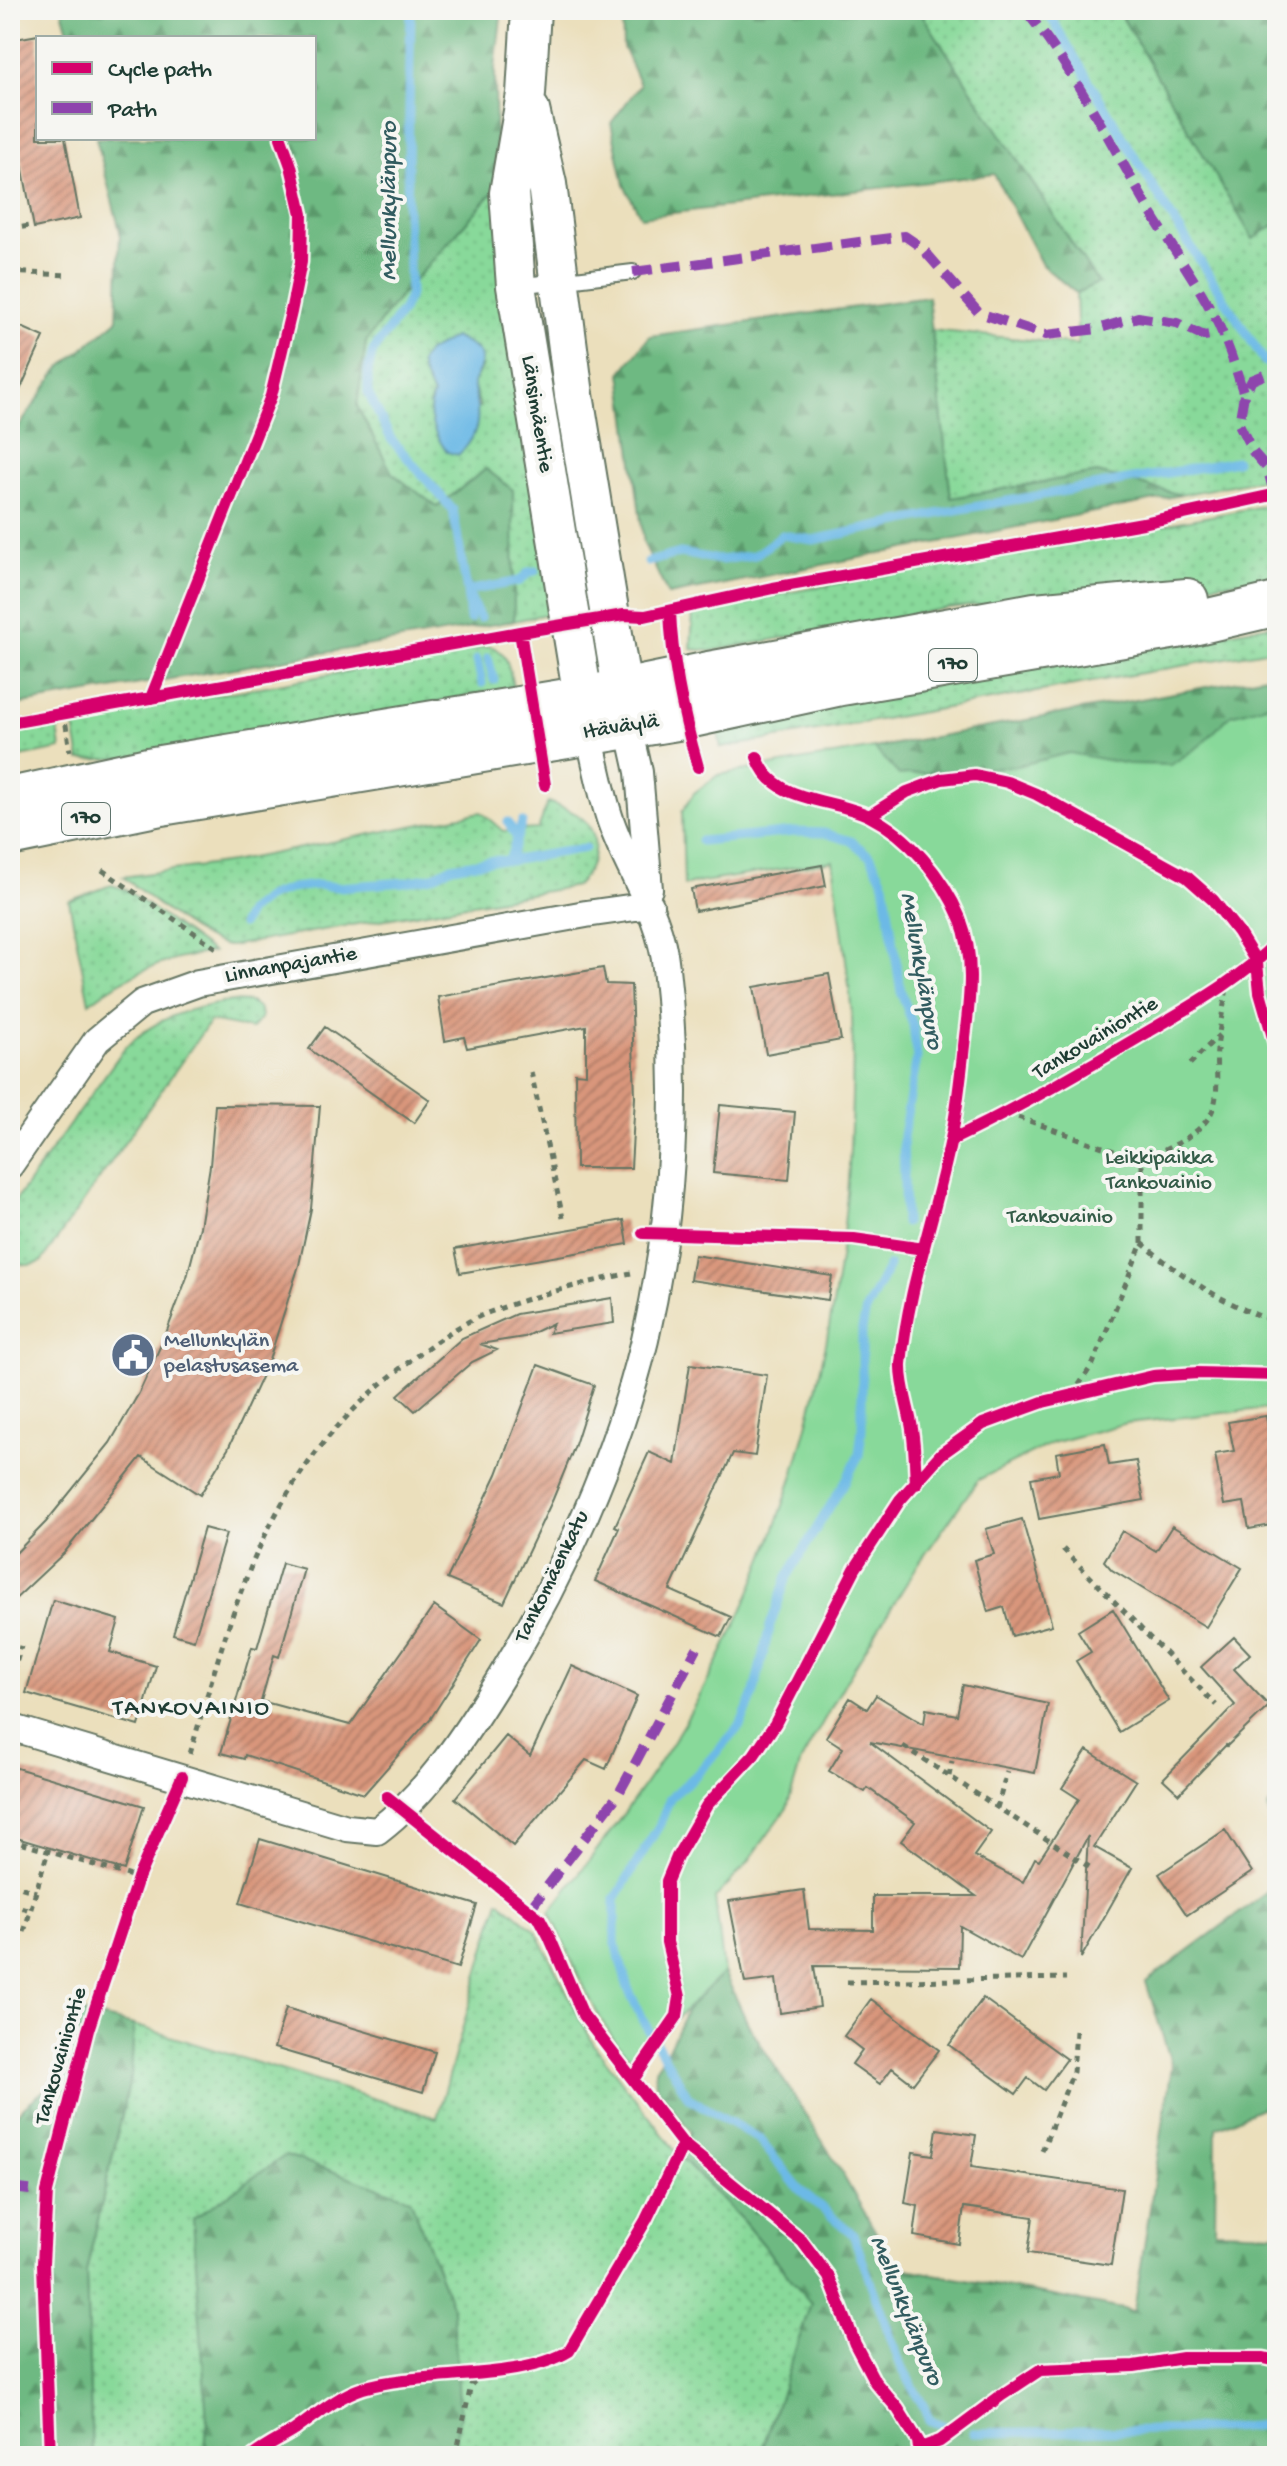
<svg xmlns="http://www.w3.org/2000/svg" width="1287" height="2466" font-family="'Gochi Hand',sans-serif">
	<defs>
		<pattern id="grass-dots" width="8" height="8" patternUnits="userSpaceOnUse" patternTransform="scale(2)"><rect width="8" height="8" fill="#88d99a"/><path d="M2 2h.1M6 6h.1" fill="none" stroke="#75bb85" stroke-width="1.8" stroke-linecap="round"/></pattern>
		<pattern id="forest-firs" width="22" height="20" patternUnits="userSpaceOnUse" patternTransform="scale(2)"><rect width="22" height="20" fill="#6eb982"/><path d="M5 1l3.5 6h-7zM16 11l3.5 6h-7z" fill="#5a986b"/></pattern>
		<pattern id="building-hatch" width="6" height="6" patternUnits="userSpaceOnUse" patternTransform="scale(2)"><rect width="6" height="6" fill="#d9967c"/><path d="M-1 1l2-2M0 6l6-6M5 7l2-2" fill="none" stroke="#af7c66"/></pattern>
	</defs>
	<rect width="100%" height="100%" fill="#f6f6f2"/>
	<filter id="ink" filterUnits="userSpaceOnUse"><feTurbulence type="fractalNoise" baseFrequency=".0125" numOctaves="2"/><feDisplacementMap in="SourceGraphic" scale="16" xChannelSelector="R" yChannelSelector="G"/><feConvolveMatrix kernelMatrix="1 2 1 2 8 2 1 2 1" color-interpolation-filters="sRGB"/></filter>
	<filter id="wash" filterUnits="userSpaceOnUse"><feTurbulence type="fractalNoise" baseFrequency=".006" numOctaves="4" result="noise"/><feDisplacementMap in="SourceGraphic" scale="32" xChannelSelector="R" yChannelSelector="G"/><feGaussianBlur stdDeviation="1.8" result="paint"/><feColorMatrix in="noise" values="0 0 0 0 0 0 0 0 0 0 0 0 0 0 0 0 0 1.4 0 .05"/><feComposite in="paint" operator="in"/></filter>
	<g filter="url(#wash)">
		<rect width="100%" height="100%" fill="#ebdfbc"/>
		<path fill="url(#grass-dots)" stroke="#548b67" stroke-width="2" fill-rule="evenodd" d="M919,10H1118L1253,238L1277,223V476L1181,495L1097,473L951,498L932,330L1078,345L1076,293L1097,283Z
			M496,189L551,613L514,621L512,490L486,469L437,507L392,474L357,406L366,342L395,302ZM482,366L473,383L480,407L429,405L433,395L428,384Z
			M555,340L591,588L580,589L539,341Z
			M1277,503V578L948,608L711,651L691,649L693,611C887,572 1083,542 1277,503Z
			M1277,624V649L721,748L718,731L746,719Z
			M489,646C509,650 509,670 513,687L159,757L80,760L73,720L77,716L239,691Z
			M57,722L61,749L10,759V731Z
			M548,802C557,806 569,809 578,815C604,833 596,867 576,886L230,946C203,945 147,895 123,877L231,862L481,812L503,831L538,829Z
			M111,885L125,889L212,952C162,960 130,972 89,1003L69,901Z
			M232,1001L250,1002L260,1010L261,1018L251,1029L210,1021L41,1262C29,1267 20,1266 10,1257V1208L126,1046C161,1015 187,1009 232,1001Z
			M499,1900L536,1931L594,2045L678,2154L743,2221L811,2303L760,2456H452L460,2415L207,2421L205,2456H92L86,2272L131,2075L134,2025L437,2118Z"/>
		<path fill="url(#forest-firs)" stroke="#467b5b" stroke-width="2" d="M62,10H502L495,68L496,189L395,302L366,342L357,406L392,473L437,507L486,469L513,490L514,621L10,706V440L58,370L117,320L120,231L96,138H314V38H70Z
			M622,10H919L1098,283L1076,293L1042,265L994,174L641,217L624,185L611,123L640,85L623,47Z
			M1118,10H1277V223L1253,239Z
			M928,297L951,498L1097,473L1181,495L668,595L644,544L621,373L650,336Z
			M1277,674V706L1274,703L1231,715L1201,745L1171,765L1128,764L1069,753L1017,766L899,775L874,748Z
			M1277,1792V1846L1268,1808Z
			M1277,1885V2101L1216,2128L1215,2231L1277,2233V2456H760L811,2303L743,2221L678,2154L691,2132L656,2086L655,2069L666,2053L688,2008L724,1972L748,2024L833,2158L896,2267L1134,2311L1172,2066L1146,1982Z
			M75,2011L134,2025L131,2075L86,2272L92,2456H10V2123C19,2108 30,2103 42,2092C60,2077 71,2033 75,2011Z
			M286,2155L410,2198L453,2310L460,2415L452,2456H205L207,2421L193,2219Z"/>
		<path fill="#88d99a" stroke="#548b67" stroke-width="2" d="M1274,703L1277,706V1417L1271,1408L1127,1423L1052,1443L978,1480L919,1563L846,1681L801,1761L787,1808L745,1866L715,1898L724,1972L634,2060C602,2040 568,1949 550,1912C602,1843 656,1775 698,1699C791,1531 840,1340 850,1150C852,1106 854,1061 852,1017C848,965 839,912 833,861L684,885L682,812L694,793L718,775L874,748L899,775L1017,766L1069,753L1128,764L1171,765L1201,745L1231,715Z"/>
		<path fill="#6cb9e6" stroke="#467b8d" stroke-width="2" d="M454,337C485,352 486,353 473,383C479,412 483,433 458,455L447,452C435,435 425,416 433,395C428,382 421,376 420,362L428,352Z"/>
		<g fill="none" stroke-linecap="round" stroke-linejoin="round">
			<path stroke="#6cb9e6" stroke-width="9" d="M411,10L407,212L410,294L403,310L373,351L368,371V393L391,439L453,510L467,591L470,619
				M1043,10L1051,18L1167,210L1265,362
				M648,562L680,553L721,560L755,555L782,535L813,540L956,510L1236,461
				M480,618L467,591L520,581L529,572L535,571
				M488,658L494,680
				M477,660L482,683
				M517,838L522,822
				M701,841L794,832L824,833L851,841L871,857L884,883L901,992L913,1025L917,1057L903,1136L905,1223
				M509,861L585,848
				M242,924L249,911L269,896L292,888L317,885L338,887L406,882L432,877L452,867L495,860L509,861L517,838L508,822
				M889,1266L866,1310L862,1329V1429L859,1455L846,1480L787,1577L770,1626L753,1696L740,1726L696,1775L670,1798L660,1824L615,1899V1943L628,1988L642,2019L689,2098L759,2139L799,2189L853,2234L901,2366L924,2407L929,2420L945,2426
				M973,2433L1219,2429L1277,2424"/>
		</g>
		<g id="blocks">
			<path fill="url(#building-hatch)" d="M38,35V138H65L80,218L34,228L10,101V40Z
				M10,322L44,337L10,412Z
				M822,865L826,886L695,911L691,889Z
				M603,968L606,984L631,985L635,1097L631,1168H576L575,1073L586,1074V1026L467,1048L464,1037L445,1041L438,997Z
				M829,974L841,1040L766,1054L754,987Z
				M325,1027L430,1100L414,1123L309,1049Z
				M215,1105L320,1106L311,1209L299,1265L269,1360L228,1449L200,1495L141,1457L64,1553L10,1604V1559L46,1522L110,1443L139,1393L165,1336L187,1277L200,1227L210,1166Z
				M720,1105L795,1112L789,1180L713,1173Z
				M624,1220L628,1244L460,1273L455,1249Z
				M694,1255L832,1276L828,1300L690,1280Z
				M612,1298L614,1323L549,1333L553,1323L524,1337L480,1344L497,1350L472,1362L415,1411L398,1395L462,1338L516,1314Z
				M690,1364L767,1375L755,1456L733,1453L670,1590L731,1617L721,1637L595,1581L619,1528L615,1526L649,1452L675,1464Z
				M538,1365L594,1385L574,1448L553,1499L504,1603L447,1579L497,1474Z
				M1266,1416L1277,1476V1524L1249,1529L1244,1502L1224,1505L1215,1454L1234,1451L1228,1422Z
				M1105,1444L1109,1465L1136,1461L1144,1500L1039,1519L1031,1478L1059,1473L1056,1453Z
				M1022,1519L1052,1625L1012,1636L1004,1607L988,1612L974,1560L994,1554L986,1529Z
				M1172,1526L1242,1568L1206,1627L1112,1570L1104,1561L1122,1531L1156,1551Z
				M204,1528L226,1534L194,1640L173,1634Z
				M282,1563L304,1569L279,1657L274,1655L261,1701L350,1725L434,1606L481,1640L431,1718L364,1794L245,1755L244,1759L221,1753L252,1647L257,1648Z
				M53,1600L119,1620L110,1652L156,1666L139,1726L26,1693Z
				M1113,1609L1169,1701L1119,1732L1076,1661L1091,1652L1078,1631Z
				M1234,1637L1250,1654L1234,1669L1269,1706L1227,1746L1226,1745L1179,1794L1163,1779L1235,1705L1201,1667Z
				M572,1666L637,1696L606,1769L586,1760L513,1846L455,1798L506,1736L530,1756Z
				M963,1685L1048,1704L1035,1773L870,1742L991,1832L974,1856L1023,1882L1035,1858L1039,1860L1079,1799L1062,1788L1087,1750L1136,1781L1094,1847L1132,1868L1081,1958L1088,1836L1021,1960L960,1926L959,1967L814,1966L820,2007L780,2013L776,1979L745,1983L729,1901L804,1890L809,1929L873,1930V1896H976L901,1841L915,1822L868,1788L865,1792L829,1771L843,1748L826,1737L850,1698L867,1709L876,1695L924,1724L926,1709L957,1715Z
				M10,1766L144,1806L124,1870L10,1836Z
				M1225,1830L1252,1872L1187,1915L1159,1874Z
				M260,1839L477,1905L458,1968L240,1903Z
				M983,1998L1067,2059L1044,2090L1028,2078L1016,2094L949,2045Z
				M871,1999L939,2050L913,2084L892,2068L880,2084L852,2064L862,2050L844,2036Z
				M286,2008L435,2052L423,2092L274,2048Z
				M937,2129L976,2135L971,2167L1122,2189L1111,2265L1028,2253L1033,2217L964,2207L959,2244L914,2236L918,2206L905,2203L913,2152L933,2155Z"/>
		</g>
	</g>
	<g filter="url(#ink)">
		<use href="#blocks" fill-opacity="0" stroke="#667664" stroke-width="2"/>
		<g fill="none" stroke-linecap="round" stroke-linejoin="round">
			<g stroke="#667664" stroke-width="18">
				<path id="lane" d="M517,286L633,272"/>
			</g>
			<g stroke="#667664" stroke-width="30">
				<path id="street" d="M629,727L639,772L649,889
					M10,1165L97,1040L142,1003L198,983L586,914L650,905
					M10,1727L347,1828L377,1831C429,1792 467,1732 501,1677C563,1575 617,1456 645,1340C673,1219 680,1090 666,968C661,914 628,871 611,822C601,793 596,763 589,734"/>
			</g>
			<g stroke="#667664" stroke-width="42">
				<path id="secondary" d="M531,10L526,94L509,193L516,286L588,728
					M530,110L547,184L574,395L627,720"/>
			</g>
			<g stroke="#667664" stroke-width="46">
				<path id="primary" d="M10,799L148,769L622,691L709,673L1035,614L1187,600
					M10,835L161,804L683,718L841,684L1188,625L1277,604"/>
			</g>
			<path stroke="#667664" stroke-width="5" stroke-dasharray="6 6" stroke-linecap="butt" d="M10,163L19,162
				M10,229L30,226
				M10,272L67,275
				M10,319L12,323
				M64,712L70,751
				M102,870L221,951
				M1190,1064L1219,1035
				M531,1072L563,1218
				M1007,1113L1142,1161C1164,1150 1195,1138 1209,1117C1221,1099 1215,1071 1217,1050C1219,1028 1224,1005 1228,983
				M1142,1243C1182,1277 1227,1306 1277,1322
				M1072,1395L1093,1364L1142,1243V1161
				M1063,1549L1216,1705
				M10,1684L21,1646
				M903,1746L1094,1870
				M190,1754C235,1600 265,1476 397,1371C426,1348 456,1325 490,1312C535,1295 584,1283 631,1273
				M949,1776L952,1761
				M997,1808L1007,1772
				M10,1840L138,1878
				M10,1884L36,1892
				M10,1904L30,1910
				M24,1932L48,1851
				M847,1982L1066,1978
				M1270,2133L1277,2130
				M1042,2151L1073,2072L1076,2031
				M456,2456L471,2385L483,2372"/>
			<use href="#lane" stroke="#fff" stroke-width="14"/>
			<use href="#street" stroke="#fff" stroke-width="26"/>
			<use href="#secondary" stroke="#fff" stroke-width="38"/>
			<use href="#primary" stroke="#fff" stroke-width="42"/>
			<path stroke="#8e44ad" stroke-width="10" stroke-dasharray="20 10" stroke-linecap="butt" d="M1025,10C1074,70 1109,140 1147,206C1168,241 1192,275 1211,310C1226,337 1235,366 1244,395
				M633,272L905,236L921,247L979,313L1046,335L1097,329L1138,317L1177,323L1204,336L1222,333
				M1275,495L1267,468L1253,452L1239,424L1244,395L1252,380L1277,370
				M529,1910L618,1795L697,1648
				M10,2188L47,2192"/>
			<g stroke="#f6f6f2" stroke-width="17">
				<path id="cycleway" d="M670,611C672,665 683,715 698,767
					M520,632L545,785
					M151,698L271,396L291,312L301,262L302,214L291,166L281,138
					M10,723L520,632L624,615L645,616L773,588L1143,523L1277,494
					M757,757C773,804 831,797 869,816C909,836 943,877 960,918C975,956 970,998 965,1037C961,1071 958,1106 951,1139C936,1214 908,1287 901,1364C900,1385 909,1408 912,1429C915,1447 915,1466 916,1484
					M869,816L907,792L942,779L975,775L1007,782L1036,794L1187,877L1213,900L1238,932L1257,963L1260,992L1277,1051
					M951,1140C1020,1107 1085,1069 1151,1030C1195,1004 1240,979 1277,942
					M643,1233L854,1239L924,1249
					M387,1797L540,1919L549,1936L583,2015L683,2144L802,2241L829,2277L855,2344L875,2382L898,2409L918,2441L920,2456
					M634,2078L677,2016L680,1997L667,1942V1881L677,1857L707,1805L754,1755L775,1724L855,1569L900,1500L941,1454L983,1424L1043,1402L1153,1376L1198,1373L1277,1375
					M921,2448L940,2441L1002,2395L1040,2370L1134,2366L1183,2358H1264L1277,2361
					M50,2456L43,2263L47,2192L88,2030L138,1878L182,1777
					M253,2456C266,2446 281,2439 295,2430C316,2415 338,2396 363,2388C423,2370 519,2382 569,2351L646,2220L683,2144"/>
			</g>
			<use href="#cycleway" stroke="#d6006c" stroke-width="12"/>
		</g>
	</g>
	<defs>
		<g id="civic-disc" transform="scale(2.3)"><circle r="9.5" fill="#5c6f8a" stroke="#f6f6f2"/><path d="M-.6-6.5H3V-4.5H.6V-3L4-1V1h2V6H-6V1h2V-1L-.6-3ZM-1.2 2.5V6h2.4V2.5Z" fill="#fff"/></g>
	</defs>
	<g fill-rule="evenodd">
		<use href="#civic-disc" x="133" y="1355"/>
	</g>
	<g text-anchor="middle" dominant-baseline="central" stroke-width="8" stroke-linejoin="round" paint-order="stroke">
		<g fill="#f6f6f2" stroke="#60746d" stroke-width="2">
			<rect x="929" y="649" width="48" height="32" rx="6"/>
			<rect x="62" y="803" width="48" height="32" rx="6"/>
		</g>
		<g font-size="20" font-weight="bold" fill="#1f3d34">
			<text x="953" y="665">170</text>
			<text x="86" y="819">170</text>
		</g>
		<g font-size="22" fill="#1f3d34" stroke="#f6f6f2">
			<text transform="translate(536 414) rotate(81)">Länsimäentie</text>
			<text transform="translate(621 728) rotate(-9)">Itäväylä</text>
			<text transform="translate(291 966) rotate(-10)">Linnanpajantie</text>
			<text transform="translate(1096 1039) rotate(-31)">Tankovainiontie</text>
			<text transform="translate(553 1577) rotate(-64)">Tankomäenkatu</text>
			<text transform="translate(62 2056) rotate(-74)">Tankovainiontie</text>
		</g>
		<g font-size="22" fill="#345c48" stroke="#f6f6f2">
			<text x="1159" y="1159">Leikkipaikka<tspan x="1159" dy="25">Tankovainio</tspan></text>
			<text x="1060" y="1218">Tankovainio</text>
		</g>
		<g font-size="22" fill="#4e5e75" stroke="#f6f6f2" text-anchor="start">
			<text x="164" y="1342">Mellunkylän<tspan x="164" dy="25">pelastusasema</tspan></text>
		</g>
		<g font-size="24" font-style="italic" fill="#325c60" stroke="#f6f6f2">
			<text transform="translate(390 201) rotate(-90)">Mellunkylänpuro</text>
			<text transform="translate(920 971) rotate(80)">Mellunkylänpuro</text>
			<text transform="translate(905 2311) rotate(68)">Mellunkylänpuro</text>
		</g>
		<g font-size="24" letter-spacing="2" fill="#1f3d34" stroke="#f6f6f2">
			<text x="192" y="1709">TANKOVAINIO</text>
		</g>
	</g>
	<rect width="1287" height="2466" fill="none" stroke="#f6f6f2" stroke-width="40"/>
	<rect x="36" y="36" width="280" height="104" fill="#f6f6f2" stroke="#a0aca6" stroke-width="2"/>
	<rect x="52" y="62" width="40" height="12" fill="#d6006c" stroke="#a0aca6" stroke-width="2"/>
	<text x="108" y="76" font-size="24" fill="#1f3d34">Cycle path</text>
	<rect x="52" y="102" width="40" height="12" fill="#8e44ad" stroke="#a0aca6" stroke-width="2"/>
	<text x="108" y="116" font-size="24" fill="#1f3d34">Path</text>
</svg>
